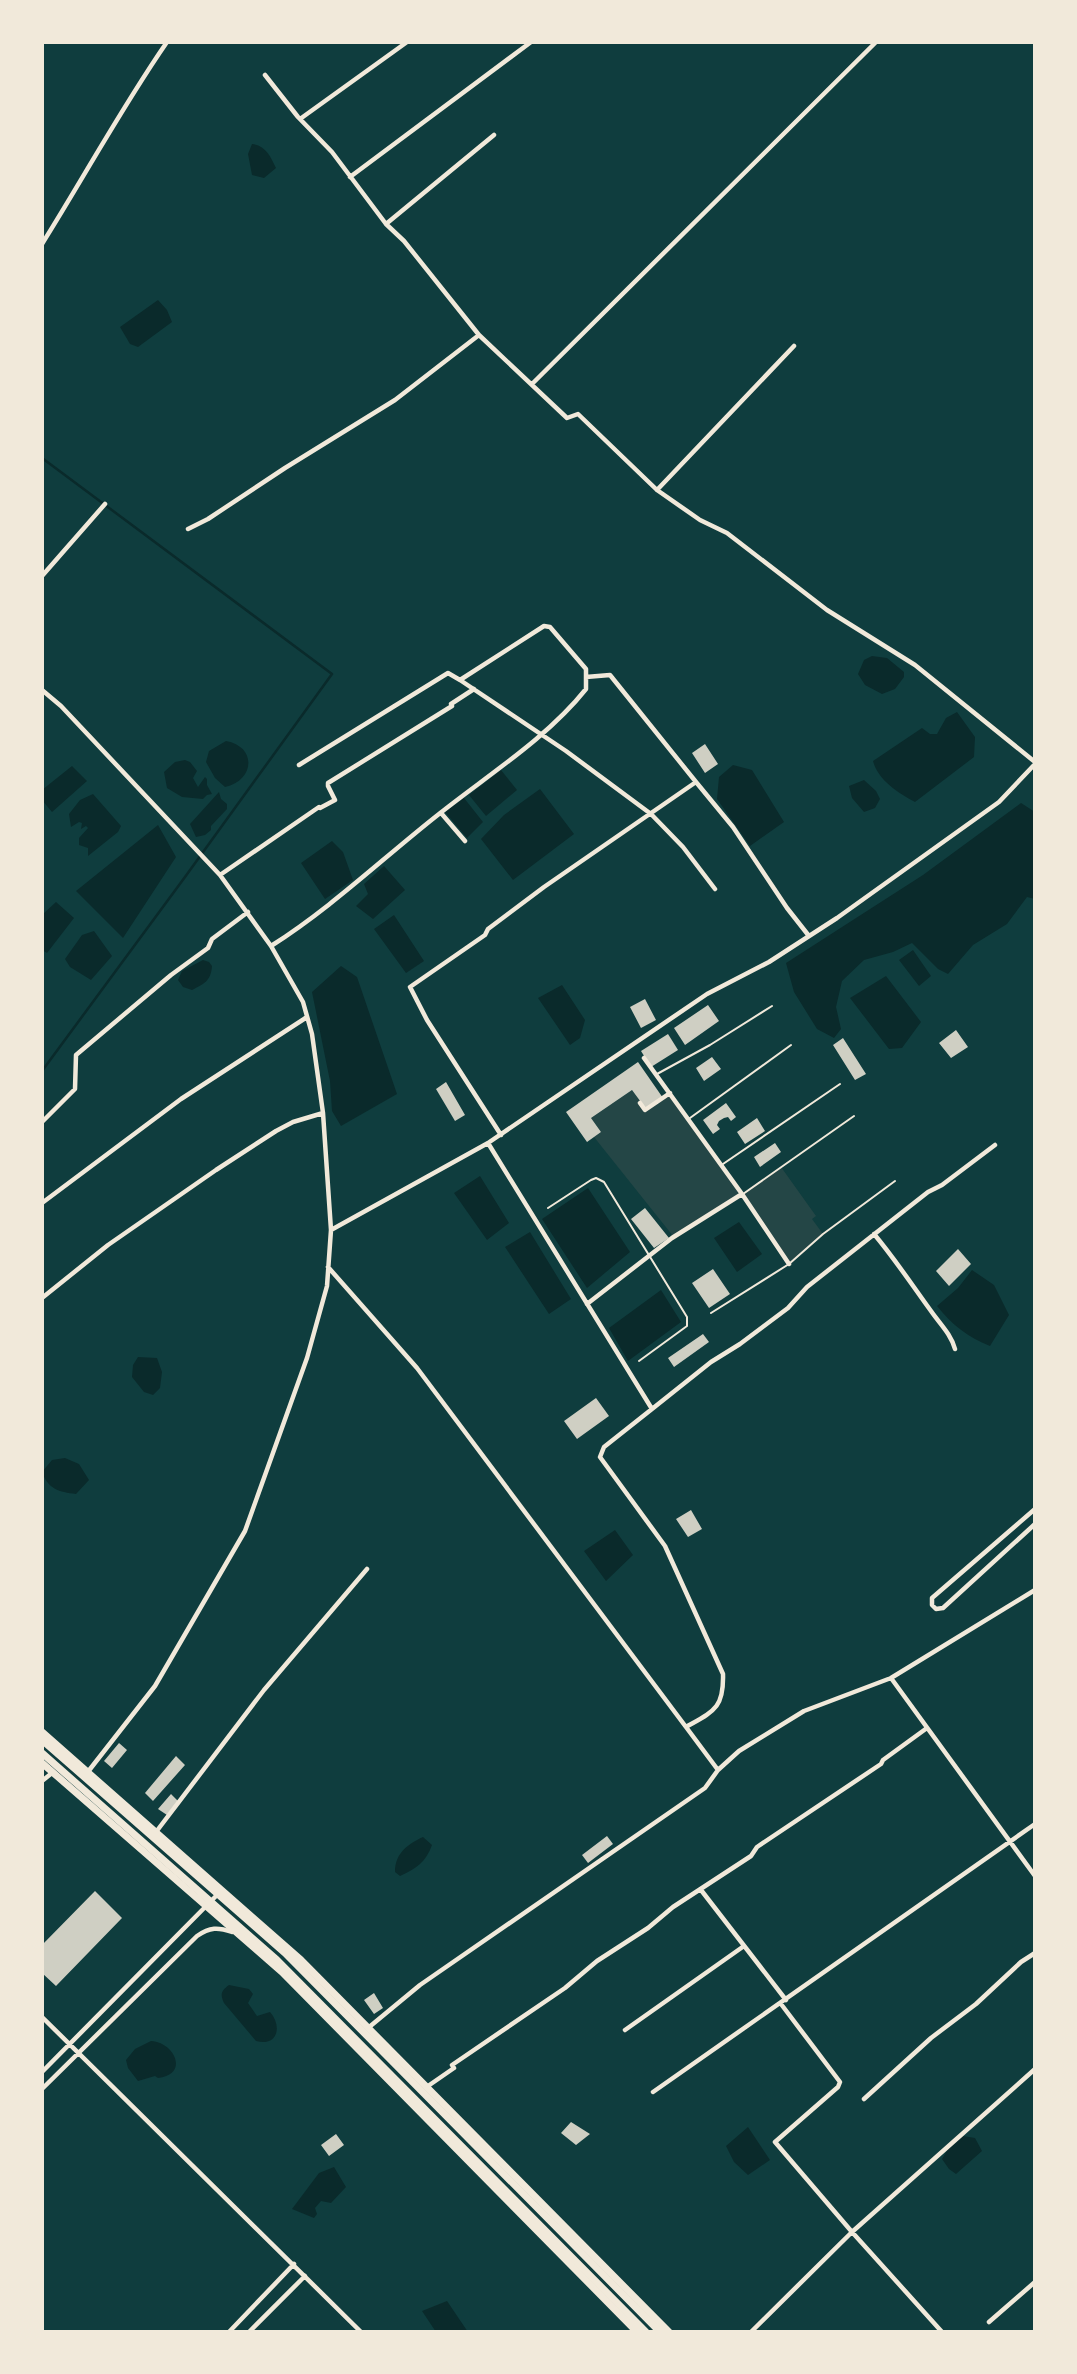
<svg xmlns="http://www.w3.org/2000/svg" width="1077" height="2374" font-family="'Times New Roman',serif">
	<rect width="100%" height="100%" fill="#0f3d3e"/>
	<path fill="#244646" d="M632,1090L646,1109L670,1093L742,1194L781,1167L816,1216L812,1219L823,1234L789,1264L742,1195L673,1236L594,1137L601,1132L591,1118Z"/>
	<path fill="#0a2a2b" d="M252,144C266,146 270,156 276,168L264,178L252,175L248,154Z
		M158,300L167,310L172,322L138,347L130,344L120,327Z
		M872,656L887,658L904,672V677L895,689L882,694L865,685L858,674L864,660Z
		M957,712L975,737L974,757L915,802C898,793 878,780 873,761L922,728L930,734H937L946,718Z
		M226,741C258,747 254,781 225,787L215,778L206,762L209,751Z
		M185,760L190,762L197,771L193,778L198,787L205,777L207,779V785L212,794L207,795L203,799L182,797L167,788L164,772L175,762Z
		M733,765L752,770L784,822L750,846L717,799L719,777Z
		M72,766L87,781L52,812L42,800V790Z
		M501,770L517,790L486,816L469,795Z
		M864,780L876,791L880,799L875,808L864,812L852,798L849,786Z
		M540,789L574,834L513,880L481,839L504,815Z
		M219,792L221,799L227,804V809L211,826V830L205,835L196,837L190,824Z
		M93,794L121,826L118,832L88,856V848L79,845V838L88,828L86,826L81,829L82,823L79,822L71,827L69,814L80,800Z
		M464,798L483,822L467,838L445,812Z
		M1021,803L1035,812V899L1027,897L1007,924L973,945L948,974L938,969L912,943L893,952L864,960L842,981L836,1007L841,1029L834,1038L817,1029L794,992L786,963L923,875Z
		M158,825L176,857L123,938L76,891Z
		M332,841L343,852L353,880L325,899L301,863Z
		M384,866L405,890L373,919L356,906L368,894L364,884Z
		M56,902L74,918L47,953L42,950V915Z
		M394,915L424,961L406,973L374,929Z
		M94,931L112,956L91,980L70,967L65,959L82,935Z
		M913,950L931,976L919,986L899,960Z
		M203,960L209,962L212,966C211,981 204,984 192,990L183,987L178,980L182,971Z
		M341,966L357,977L397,1094L341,1126L332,1111L330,1081L312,992Z
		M886,976L921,1022L902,1048L889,1049L850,998Z
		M562,985L585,1020L580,1038L570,1045L538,998Z
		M480,1176L509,1223L487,1240L454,1193Z
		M588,1188L630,1252L587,1288L542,1219Z
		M739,1222L762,1254L737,1272L714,1238Z
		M530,1232L571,1299L549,1314L505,1247Z
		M972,1270L994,1285L1009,1315L990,1346C968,1337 952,1325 937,1306L958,1288Z
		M661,1290L681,1322L628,1361L609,1328Z
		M138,1357L157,1358L162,1372L160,1388L153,1395L144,1392L132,1377L133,1365Z
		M65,1458L79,1464L89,1480L76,1494C59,1492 48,1489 42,1472L52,1460Z
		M615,1530L633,1555L606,1581L584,1551Z
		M423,1837L432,1845C426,1862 416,1869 400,1876L395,1872C395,1853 408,1844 423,1837Z
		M229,1985L249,1989L253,1994L248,2003L257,2016L270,2012C283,2027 277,2047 256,2041L224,2003C220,1994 221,1991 229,1985Z
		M151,2041C174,2042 190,2074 158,2078L155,2076L138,2081L128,2068L126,2060L135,2049Z
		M748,2127L770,2160L748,2175L734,2162L726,2146Z
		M963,2136L975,2138L982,2151L956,2174L949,2169L942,2159L948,2149Z
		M334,2167L346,2187L331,2203L321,2201L315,2208L317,2214L314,2218L292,2209L319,2173Z
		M447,2301L468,2332H436L422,2311Z"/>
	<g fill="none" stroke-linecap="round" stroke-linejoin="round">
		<path stroke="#0a2a2b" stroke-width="2.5" d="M42,458L332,674L185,877L42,1071"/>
	</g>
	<path fill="#cfcfc3" d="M705,744L718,764L705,773L692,753Z
		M645,999L656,1020L641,1028L630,1007Z
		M708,1005L719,1021L685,1045L674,1028Z
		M956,1030L968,1047L951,1058L939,1043Z
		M668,1034L678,1050L651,1067L641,1051Z
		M843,1038L866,1074L855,1080L833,1045Z
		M712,1057L721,1069L704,1081L696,1068Z
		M638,1062L663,1098L646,1109L632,1090L591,1118L601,1132L587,1142L566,1112Z
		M446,1082L465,1115L455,1121L436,1089Z
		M726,1103L736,1117L731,1121L728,1117L724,1118L719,1121L717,1125L720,1129L713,1134L703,1120Z
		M757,1118L765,1131L745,1144L737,1132Z
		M775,1143L781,1152L760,1167L754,1157Z
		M645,1208L669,1238L654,1248L631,1219Z
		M958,1249L971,1264L949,1286L936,1271Z
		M713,1269L730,1294L709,1308L692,1283Z
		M703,1334L709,1342L674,1367L668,1358Z
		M596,1398L609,1416L577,1439L564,1421Z
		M691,1510L702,1529L688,1537L676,1519Z
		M119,1743L127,1750L112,1768L104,1761Z
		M176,1756L185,1765L153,1801L145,1793Z
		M171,1794L178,1801L167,1815L158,1809Z
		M607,1836L613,1844L588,1863L582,1855Z
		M95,1891L122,1918L56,1986L42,1973V1945Z
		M374,1993L383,2008L374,2014L364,2000Z
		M571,2122L590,2134L576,2145L561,2133Z
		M336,2134L344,2145L329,2156L321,2145Z"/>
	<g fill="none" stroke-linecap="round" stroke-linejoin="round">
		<path stroke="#f1e9da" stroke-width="2" d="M657,1074L710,1045L772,1006
			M690,1118L791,1045
			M723,1164L840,1084
			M743,1194L854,1116
			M548,1208L591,1180L596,1178L604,1182L687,1317V1326L639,1361
			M711,1313L789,1264L823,1234L895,1181"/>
		<path stroke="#f1e9da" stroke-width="4.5" d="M265,75L298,117L332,152L386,224L404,241L479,335L567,418L578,414L657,490L700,520L727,533L827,610L915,665L1035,762
			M300,119L407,42
			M350,177L531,42
			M386,224L494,135
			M42,244C84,177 122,107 167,42
			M532,384L876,42
			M657,490L794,346
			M188,529L208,519L285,468L395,400L479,335
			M42,576L105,504
			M460,680L566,751L651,814L683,847L715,889
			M42,690L61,706L220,875L271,946L303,1002L312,1034L323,1113L331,1230
			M696,782L733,827L787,908L809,936
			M441,813L465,841
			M220,875L319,807L320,808L335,800L328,786V783L452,706L451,704L474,689
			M271,946C331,908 383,858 439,814C488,775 547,738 586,689V669L550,627L544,626L460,680L448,673L299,765
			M640,1103L645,1110L670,1093
			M42,1122L75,1089L76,1055L171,975L208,948L212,939L248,912
			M501,1135L427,1020L410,987L485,935L488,929L544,887L696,782L610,675L586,677
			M742,1194L789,1264
			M42,1203L181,1099L307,1017
			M874,1234C895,1259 912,1285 931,1311C940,1324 951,1334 955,1349
			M328,1267L417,1368L686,1727
			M42,1298L108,1245L216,1170L276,1131L293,1122L323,1113
			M587,1304L672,1238L742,1194L644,1058
			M652,1409L711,1362L740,1344L788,1308L807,1287L928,1192L942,1185L995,1145
			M1035,1509L932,1598V1605L936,1609L943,1608L1035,1524
			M1035,1590L891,1678L1035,1876
			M718,1770L739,1751L804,1711L891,1678
			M87,1773L155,1686L245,1531L307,1358L327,1286L331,1230L488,1143L707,994L769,962L837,918L999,802L1035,764
			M42,1781L52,1773
			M156,1832L264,1690L367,1569
			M701,1890L786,2000
			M781,2004L840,2082L838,2087L775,2142L852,2232L1035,2069
			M42,2017L361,2332
			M368,2028L420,1985L705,1788L718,1770L686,1727C714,1711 724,1708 723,1674L665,1546L600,1457L604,1447L652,1409L488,1143
			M625,2030L744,1946
			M42,2072L218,1894
			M428,2086L454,2068L452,2065L565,1988L597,1961L648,1928L673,1907L751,1856L757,1847L881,1764L883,1760L927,1728
			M42,2089L197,1936C210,1927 218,1927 232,1932
			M653,2092L1035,1824
			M864,2099L931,2038L976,2004L1021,1962L1035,1953
			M989,2322L1035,2282
			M229,2332L294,2264
			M249,2332L305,2276
			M751,2332L852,2232L942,2332"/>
		<path stroke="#f1e9da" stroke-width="7" d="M42,1732L301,1960L669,2332
			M42,1763L282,1972L637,2332"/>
		<path stroke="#f1e9da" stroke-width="7" d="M42,1740L285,1953L660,2332
			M42,1753L277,1960L646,2332"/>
	</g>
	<rect width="1077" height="2374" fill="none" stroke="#f1e9da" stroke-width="88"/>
</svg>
